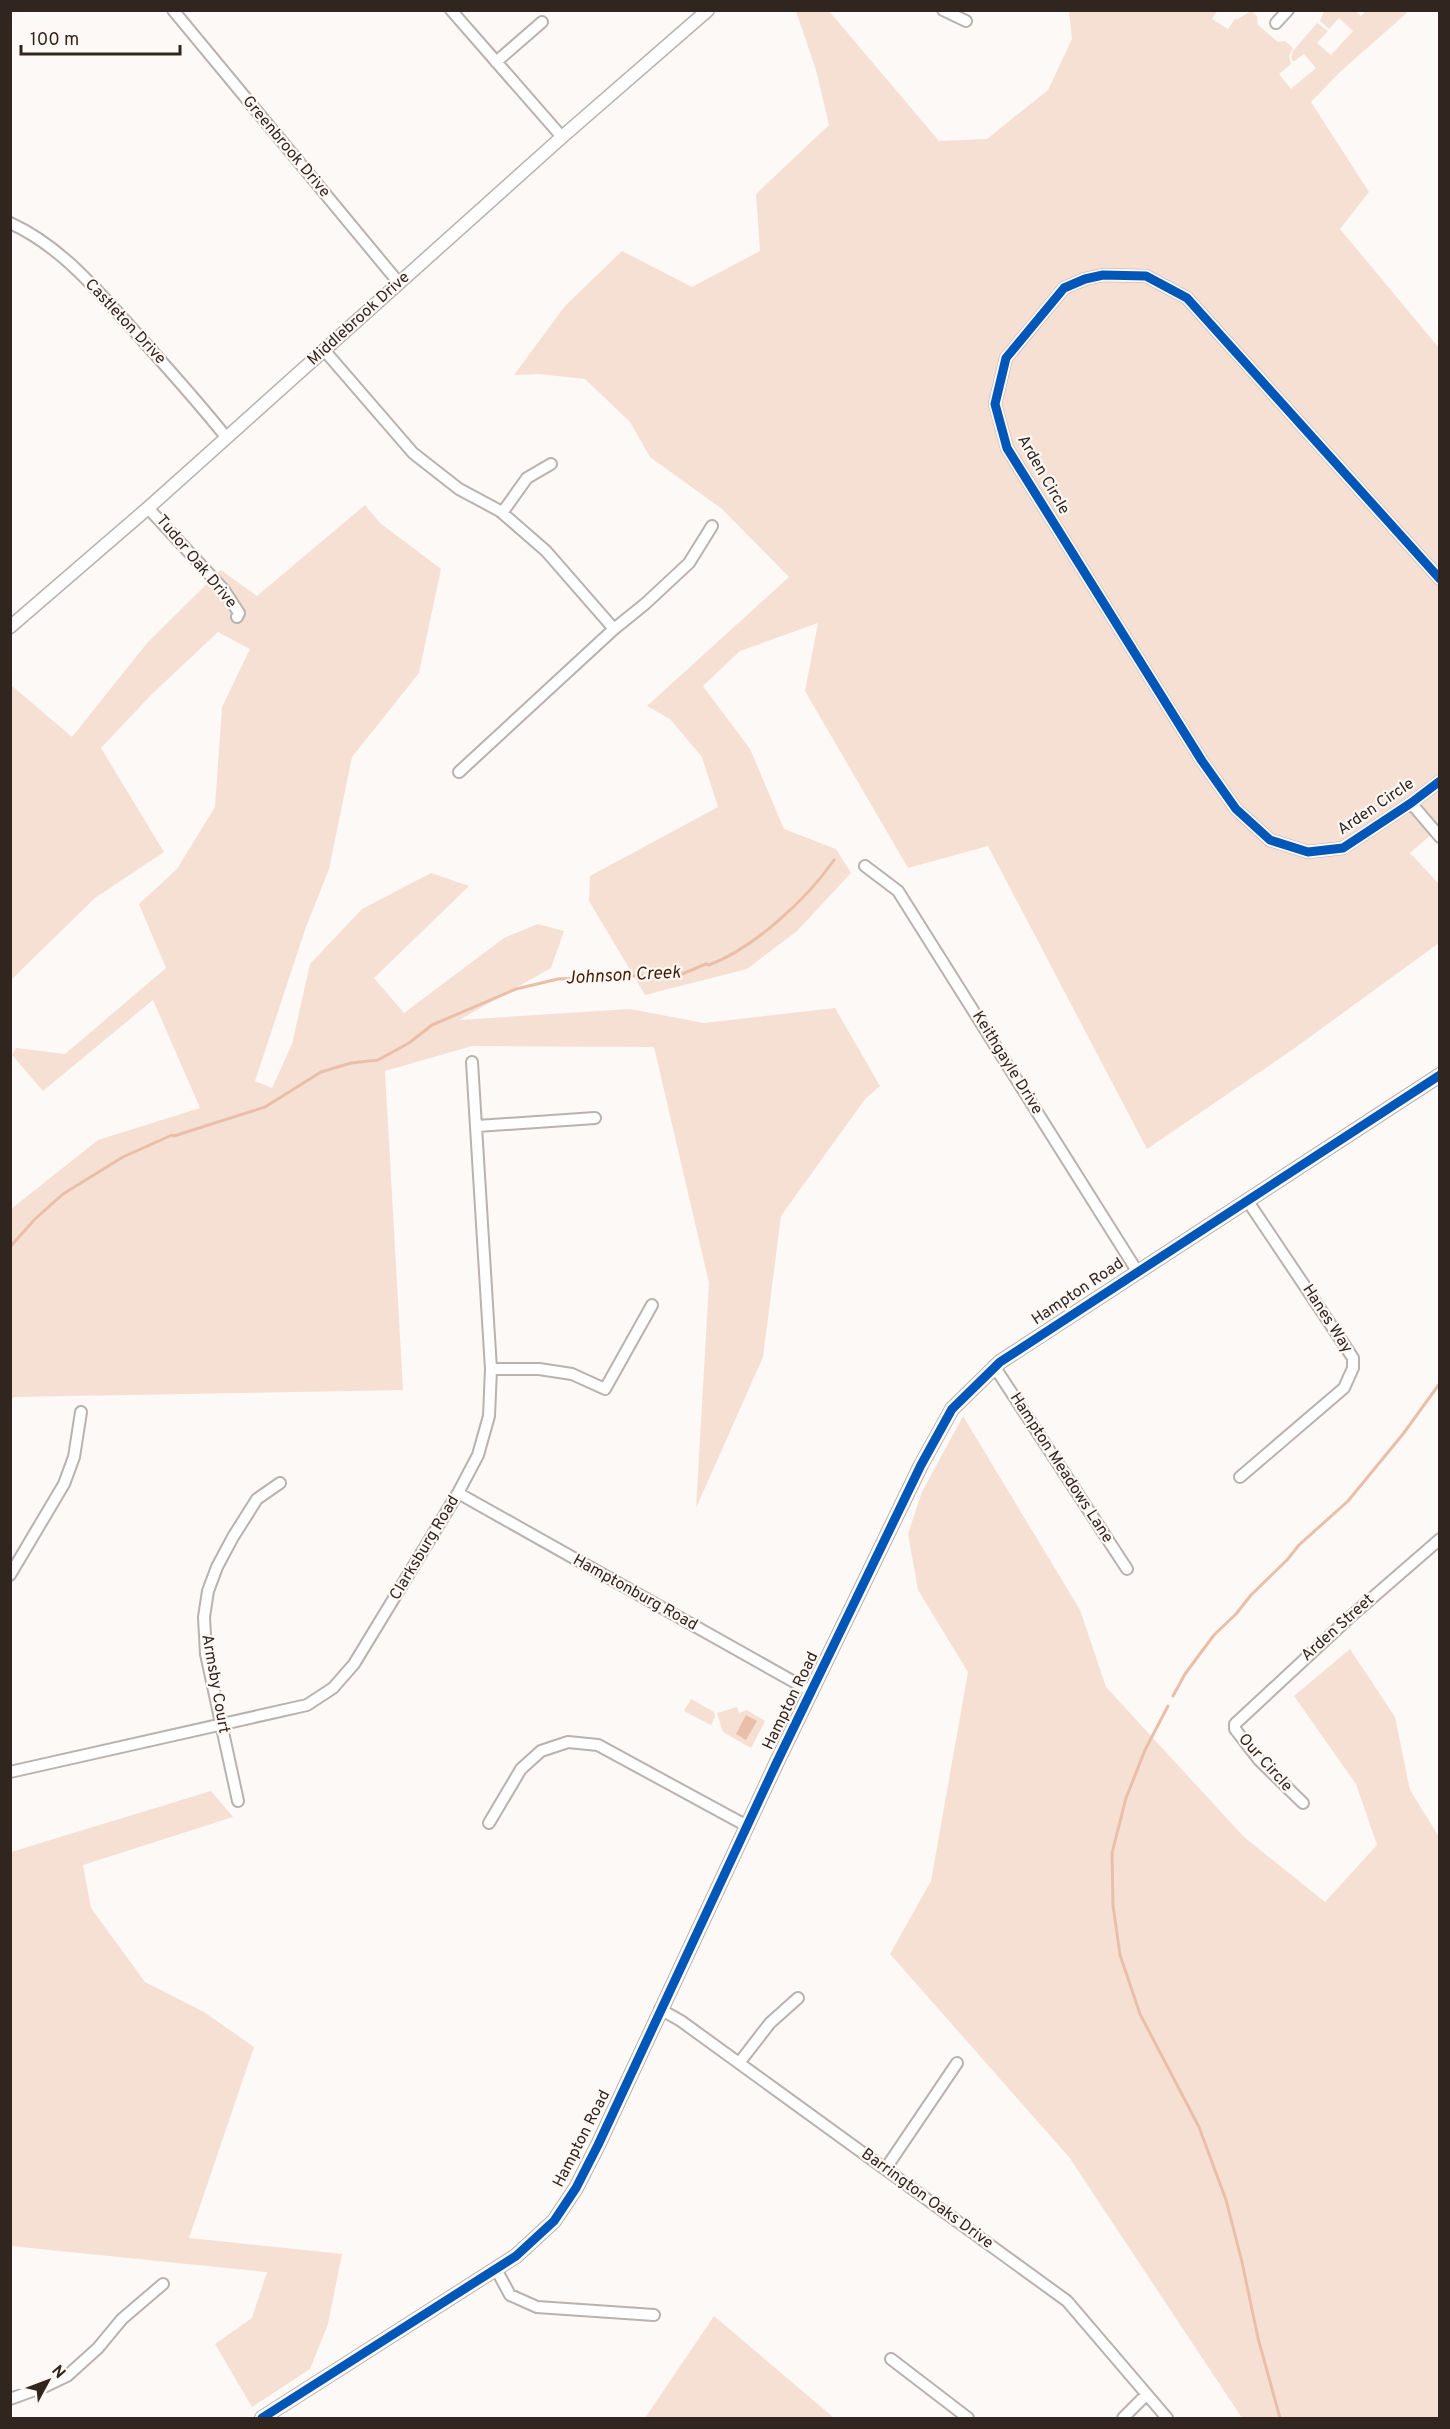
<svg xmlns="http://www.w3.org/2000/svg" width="1450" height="2429" font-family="Overpass,sans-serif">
	<rect width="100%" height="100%" fill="#fcf9f7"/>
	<path fill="#f6e0d4" d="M796,11H829L939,141L987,139L1048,90L1072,39L1069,11H1217L1212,19L1228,29L1235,19H1238L1251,11L1257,16L1258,25L1278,42L1285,41L1293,48L1289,56L1291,64L1279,74L1291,89L1316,68L1304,54L1293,62L1291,57L1293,51L1317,23L1328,31L1317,43L1331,55L1353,31L1339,18L1329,29L1320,21L1324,11H1355L1361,16L1366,11H1409L1340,72L1311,102L1369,192L1340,229L1439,348V828L1410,853L1439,884V943L1292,1050L1147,1149L988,846L908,868L805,691L818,623L740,651L703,686L750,749L784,829L836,849L851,873L797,931L747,969L645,995L589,901L590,876L718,807L702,757L670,719L647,706L789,577L722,509L650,457L630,422L585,379L538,374L514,375L565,306L622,251L692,287L760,251L756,194L829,125L816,70Z
		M365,505L380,523L441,569L419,673L352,757L329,869L306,927L255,1081L272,1088L292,1044L310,964L362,909L431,873L469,886L374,978L404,1013L504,938L538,924L564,931L551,968L459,1020L630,1009L704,1023L835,1008L880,1086L865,1099L781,1216L763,1357L696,1508L709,1283L654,1047L472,1046L385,1071L403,1390L14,1397L11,1399V1209L98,1140L200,1108L153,1000L43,1091L12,1055L16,1048L65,1054L166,968L139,904L177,869L215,807L222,707L250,649L218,632L151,695L101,748L164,852L95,898L11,980V685L72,737L147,643L221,570L257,596Z
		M963,1416L1080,1610L1106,1687L1244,1837L1325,1902L1377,1845L1356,1784L1294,1696L1350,1649L1395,1717L1410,1790L1439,1837V2418H1242L1069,2157L890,1954L931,1881L968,1672L918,1590L908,1534L922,1492Z
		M691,1699L714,1712L715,1717L711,1725L684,1711Z
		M737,1707L739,1713L747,1710L765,1721L751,1748L723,1732L717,1713Z
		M211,1791L233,1817L83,1865L91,1908L145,1982L204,2012L254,2047L189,2238L342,2254L328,2324L310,2369L252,2407L215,2344L252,2318L267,2272L11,2246V1852Z
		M714,2316L834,2418H645Z"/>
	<path fill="#eabfa9" d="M746,1715L757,1721L746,1740L736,1734Z"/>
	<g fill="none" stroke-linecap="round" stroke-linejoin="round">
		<path stroke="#eabfa9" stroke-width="3" d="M10,1247L35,1219L63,1194L123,1157L172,1135L174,1136L265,1107L321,1072L351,1063L378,1060L409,1043L432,1025L516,989L558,979L682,974L706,964L709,965C754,948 807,899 834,860
			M1173,1696L1185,1674L1214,1635L1236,1614L1251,1595L1287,1560L1299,1545L1348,1501L1403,1434L1440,1383
			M1168,1706L1145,1750L1126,1798L1112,1853L1113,1905L1120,1955L1140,2014L1199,2127L1226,2200L1242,2262L1258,2338L1280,2418"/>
		<g stroke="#b9b2ae" stroke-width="14">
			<path id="minor" d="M173,10L399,283
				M451,10L562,137
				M943,10L966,21
				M1276,23L1288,10
				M496,62L542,22
				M10,223C59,245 94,287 129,325C162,362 195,398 226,437
				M324,350L413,453L459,489L500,511L546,551L614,629L459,772
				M148,508L224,590L239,613L237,617
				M502,513L527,478L551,464
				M1440,579L1187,298L1146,276L1103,275L1085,279L1064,288L1006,358L995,404L1007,448L1202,761L1236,809L1270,840L1308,852L1343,848L1411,803L1440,781
				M614,629L645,604L689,563L712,526
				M1411,803L1440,837
				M865,866L898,891L1137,1271
				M477,1126L595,1118
				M994,1366L1127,1569
				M491,1369H539L572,1374L605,1389L652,1305
				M1240,1477L1344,1388L1353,1368V1358L1247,1200
				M458,1493L812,1692
				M10,1575L64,1484L74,1457L81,1412
				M10,1772L307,1705L333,1688L354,1664L458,1493L478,1455L489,1416L491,1369L472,1062
				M238,1801L206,1654L204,1617L208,1591L217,1567L233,1537L257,1499L280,1483
				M1303,1803L1259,1760L1235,1729V1724L1349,1618L1440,1539
				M489,1823L521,1769L541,1751L568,1742L598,1745L747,1826
				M660,2009L681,2021L1067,2301L1167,2418
				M739,2063L770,2023L798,1998
				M886,2168L957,2063
				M496,2269L510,2295L537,2307L654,2315
				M891,2359L968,2418
				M10,2399L46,2386L67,2376L98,2348L122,2319L163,2284
				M1123,2418L1146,2395"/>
		</g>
		<g stroke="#b9b2ae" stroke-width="15">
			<path id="tertiary" d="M10,627L148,508L562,137L708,10"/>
		</g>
		<g stroke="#b9b2ae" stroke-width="16">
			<path id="secondary" d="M262,2418L516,2256L554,2221L576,2188L598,2145L776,1764L921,1465L952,1409L1000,1362L1440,1075"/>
		</g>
		<use href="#minor" stroke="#fffefe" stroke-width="10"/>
		<use href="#tertiary" stroke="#fffefe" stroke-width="12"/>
		<use href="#secondary" stroke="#fffefe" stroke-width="14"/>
		<g stroke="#fef8f5" stroke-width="13">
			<path id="cycleway" d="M1440,579L1187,298L1146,276L1103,275L1085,279L1064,288L1006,358L995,404L1007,448L1202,761L1236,809L1270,840L1308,852L1343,848L1411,803L1440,781
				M262,2418L516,2256L554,2221L576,2188L598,2145L776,1764L921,1465L952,1409L1000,1362L1440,1075"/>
		</g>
		<use href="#cycleway" stroke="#0057b8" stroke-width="9"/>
	</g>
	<g text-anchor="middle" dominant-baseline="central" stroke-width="4.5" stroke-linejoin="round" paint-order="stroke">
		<g font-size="16" fill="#31261f" stroke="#fef8f5">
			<text transform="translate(286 147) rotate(50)">Greenbrook Drive</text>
			<text transform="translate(359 319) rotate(-42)">Middlebrook Drive</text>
			<text transform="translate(125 322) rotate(47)">Castleton Drive</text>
			<text transform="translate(1043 475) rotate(60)">Arden Circle</text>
			<text transform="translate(196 562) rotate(50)">Tudor Oak Drive</text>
			<text transform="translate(1376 807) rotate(-34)">Arden Circle</text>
			<text transform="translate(1007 1063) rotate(58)">Keithgayle Drive</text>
			<text transform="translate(1078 1292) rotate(-34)">Hampton Road</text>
			<text transform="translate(1327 1319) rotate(57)">Hanes Way</text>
			<text transform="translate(1061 1468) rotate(57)">Hampton Meadows Lane</text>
			<text transform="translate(425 1548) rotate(-59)">Clarksburg Road</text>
			<text transform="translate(635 1593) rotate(29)">Hamptonburg Road</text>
			<text transform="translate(1338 1628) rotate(-42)">Arden Street</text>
			<text transform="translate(215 1684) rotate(80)">Armsby Court</text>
			<text transform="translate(791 1701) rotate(-64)">Hampton Road</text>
			<text transform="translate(1265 1763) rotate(48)">Our Circle</text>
			<text transform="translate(582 2139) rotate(-63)">Hampton Road</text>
			<text transform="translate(927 2199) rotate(36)">Barrington Oaks Drive</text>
		</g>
		<g font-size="18" font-style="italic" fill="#441e06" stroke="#fef8f5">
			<text transform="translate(623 976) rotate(-3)">Johnson Creek</text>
		</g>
	</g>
	<rect width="1450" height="2429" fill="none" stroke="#31261f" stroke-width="24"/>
	<g transform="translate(48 2381) rotate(49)" stroke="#fef8f5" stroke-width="4.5" paint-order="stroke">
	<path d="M0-4.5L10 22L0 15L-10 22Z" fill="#31261f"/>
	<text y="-9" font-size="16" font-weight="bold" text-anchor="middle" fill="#31261f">N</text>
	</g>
	<path d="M21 45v9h159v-9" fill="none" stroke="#31261f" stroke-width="3"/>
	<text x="30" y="45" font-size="18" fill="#31261f" stroke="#fef8f5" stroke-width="4.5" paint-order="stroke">100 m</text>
</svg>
